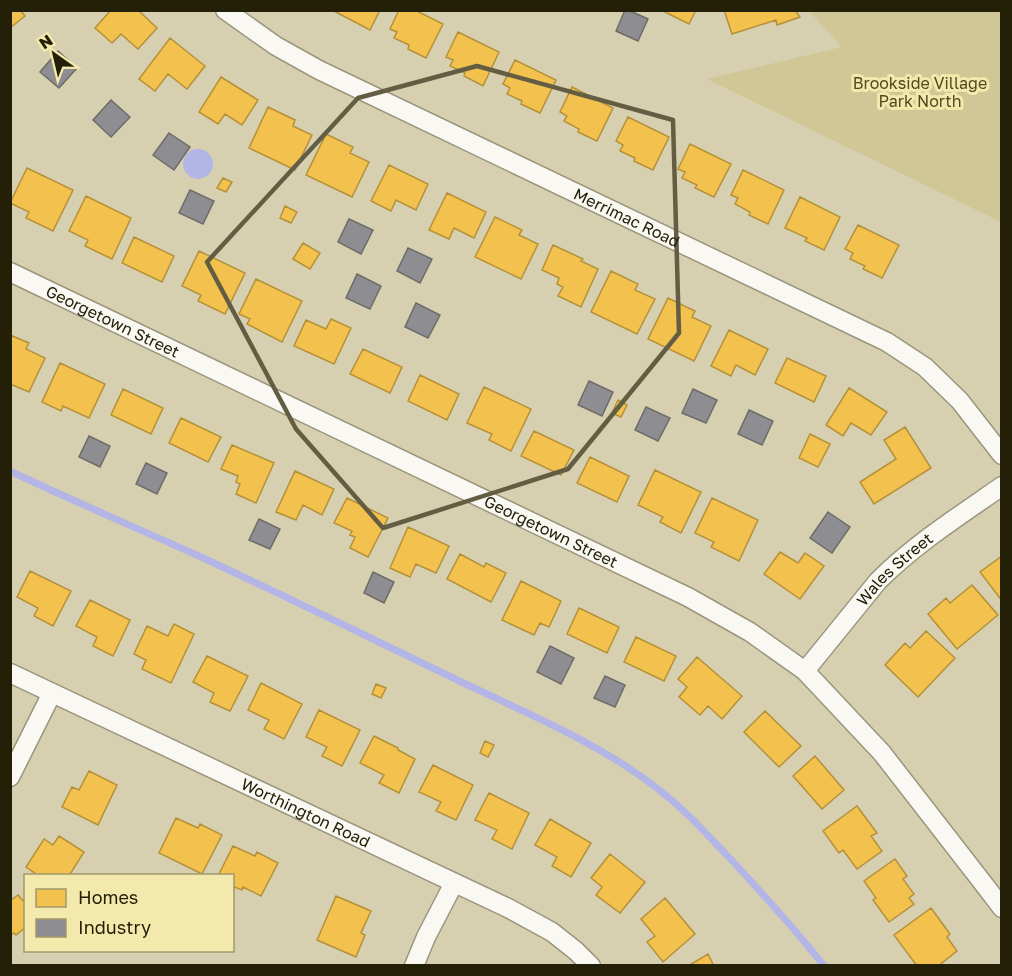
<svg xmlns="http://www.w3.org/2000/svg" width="1012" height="976" font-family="'Golos Text',sans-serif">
	<rect width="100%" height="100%" fill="#d7d0b0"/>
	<path fill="#d0c696" d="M809,11H1001V222L707,79L842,47Z"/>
	<path fill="#b2b5e6" d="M183 164a15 15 0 1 1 30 0a15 15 0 1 1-30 0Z"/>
	<path fill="#f2c14e" stroke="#b49139" stroke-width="1.5" d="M10,10H20L25,16L10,28Z
		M111,10H138L157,28L138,49L121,34L112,43L95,28Z
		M332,10H380L370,30Z
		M399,10H415L443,24L426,58L408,49L409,45L394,38L397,32L390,29Z
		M661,10H696L689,24Z
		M724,10H795L800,17L777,25L776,20L732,34Z
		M458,32L499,52L483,86L464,76L465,73L450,66L453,60L446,57Z
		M170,38L205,66L187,89L168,74L155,91L139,79Z
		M515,60L556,80L540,113L521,104L522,101L507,94L510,88L503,84Z
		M221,77L258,100L242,125L225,114L218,124L199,112Z
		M572,87L613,108L597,141L578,132L579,129L564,121L567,116L560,112Z
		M268,107L295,120L293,126L312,135L295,170L249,148Z
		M628,117L669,137L653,170L634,161L635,158L620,151L623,145L616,141Z
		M326,134L353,147L350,153L369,162L352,197L306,175Z
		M690,144L731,164L714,197L695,188L697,185L682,178L685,172L678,169Z
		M389,165L428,184L416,210L396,200L391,211L371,201Z
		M27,168L73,190L53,231L26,218L29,212L10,203Z
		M743,170L784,190L768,224L749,215L750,212L735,204L738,198L731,195Z
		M223,178L232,182L226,192L217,188Z
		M447,193L486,212L474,238L454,228L449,239L429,230Z
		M86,196L131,218L112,259L85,246L88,240L69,231Z
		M800,197L840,217L824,250L805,241L807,238L785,228Z
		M285,206L297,212L291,223L280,218Z
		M495,217L522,230L519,235L538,244L521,279L475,257Z
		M858,225L899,245L882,278L863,269L865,266L850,259L853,253L845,249Z
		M134,237L174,256L162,282L122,263Z
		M303,243L320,253L310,269L293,259Z
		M553,245L583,259L581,261L598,269L581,307L558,296L563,287L557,284L559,278L542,270Z
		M199,251L245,273L225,314L198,301L201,295L182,286Z
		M611,271L638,284L635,290L655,299L637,334L591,312Z
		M256,279L302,301L282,342L247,324L250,319L239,314Z
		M668,298L695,311L692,317L711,326L694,361L648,339Z
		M331,319L351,328L334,364L294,346L306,320L326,329Z
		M729,330L768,349L755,375L736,365L731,376L711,366Z
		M10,335L29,343L26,349L45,358L29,392L10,384Z
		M363,349L402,367L390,393L350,374Z
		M787,358L826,376L814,402L775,383Z
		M60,363L105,384L89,418L63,406L61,411L42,402Z
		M420,375L459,394L447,420L408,401Z
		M484,387L531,409L511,451L489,440L492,434L467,423Z
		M849,388L887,412L871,435L851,423L843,436L826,425Z
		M123,389L163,408L151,434L111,415Z
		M618,400L627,405L621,417L612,413Z
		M181,418L221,437L208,462L169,443Z
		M905,427L931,468L874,504L860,482L896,459L884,440Z
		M534,431L574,450L561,475L521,456Z
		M810,434L830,444L818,467L799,458Z
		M232,445L274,463L256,503L236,494L240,484L236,482L238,476L221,469Z
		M590,457L629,476L617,502L577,483Z
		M655,470L701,492L681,533L660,522L663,517L638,505Z
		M295,471L334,489L322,515L303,505L296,520L276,512Z
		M347,498L388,518L368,557L350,548L355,537L350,535L352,531L334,523Z
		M712,498L758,520L739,561L711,547L714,542L695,533Z
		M408,527L449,546L436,573L416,564L410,577L390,568Z
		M780,552L798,563L805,553L824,566L800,599L764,574Z
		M460,554L484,567L486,563L506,573L491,602L447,579Z
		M1002,556V601L980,572Z
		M30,571L71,591L53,626L34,616L38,608L17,597Z
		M521,581L561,601L549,627L540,623L534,635L502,620Z
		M972,585L998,615L957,649L928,614L946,598L950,603Z
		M90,600L130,620L113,656L93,646L97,637L76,626Z
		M579,608L619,627L607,653L567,634Z
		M174,624L194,634L171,683L142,669L146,660L134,654L147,626L168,636Z
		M926,631L955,658L918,697L885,665L905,643L910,648Z
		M636,637L676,656L664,681L624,662Z
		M207,656L248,676L230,711L210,702L214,693L193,682Z
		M697,657L742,696L722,719L708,706L700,715L679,697L687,687L678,679Z
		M261,683L302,704L284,739L264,729L269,720L248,710Z
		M376,684L386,688L381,698L372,694Z
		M319,710L360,730L342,766L322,756L327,747L306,737Z
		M765,711L801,746L779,767L744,732Z
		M374,736L398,748V750L415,759L399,793L379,783L384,775L360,763Z
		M485,741L494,745L488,757L480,753Z
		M815,756L844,790L822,809L793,776Z
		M433,765L473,785L456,820L436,811L441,802L419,792Z
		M89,771L117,785L98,825L62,807L72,787L79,790Z
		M489,793L529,813L512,849L492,839L497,830L475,820Z
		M857,806L877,833L871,836L882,851L857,869L843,850L839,853L823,831Z
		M176,818L198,828L200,824L222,835L202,874L159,853Z
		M550,819L591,843L571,877L552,866L557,857L535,845Z
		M59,836L84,852L69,876H39L26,867L44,839L53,845Z
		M233,846L255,856L257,852L278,863L261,896L243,887L242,890L232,886V876H218Z
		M610,854L645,882L620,913L596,895L602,887L591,878Z
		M895,859L907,876L903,879L914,894L909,898L914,904L889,922L873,900L876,898L864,881Z
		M18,895L26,904V927L16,935L14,933L10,936V901Z
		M336,896L371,911L361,933L365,935L356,957L317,940Z
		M665,898L695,934L663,962L647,942L655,936L641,919Z
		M931,908L950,934L947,937L957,951L938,966H917L894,935Z
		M708,954L714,966H688Z"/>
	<path fill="#8d8d92" stroke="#6e6c69" stroke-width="1.5" d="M625,10H628L648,19L638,41L616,31Z
		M58,51L77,68L59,88L40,72Z
		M111,100L130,117L111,137L93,120Z
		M169,133L190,147L174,170L153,155Z
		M190,190L214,201L203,224L179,213Z
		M349,219L373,230L361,254L338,242Z
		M408,248L432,259L420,283L397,271Z
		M357,274L381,286L370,309L346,298Z
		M416,303L440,315L428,338L405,327Z
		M589,381L613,392L602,416L578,405Z
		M693,389L717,400L706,423L682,413Z
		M646,407L670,418L658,441L635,430Z
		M749,410L773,421L762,445L738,434Z
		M89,436L110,446L100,467L79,457Z
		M146,463L167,473L157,494L136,484Z
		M828,512L850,527L832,553L810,538Z
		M259,519L280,529L270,549L249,540Z
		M373,572L394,582L384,603L364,593Z
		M550,646L574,658L561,684L537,672Z
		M605,676L625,685L615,707L594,698Z"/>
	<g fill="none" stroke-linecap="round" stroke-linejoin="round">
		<path stroke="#b2b5e6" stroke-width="7" d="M10,471C73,501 137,528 201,557C283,595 364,635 445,674C516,709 596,740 658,789C688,812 712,840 738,867C767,899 797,931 824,966"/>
		<g stroke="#9a957c" stroke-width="21">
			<g id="minor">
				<path id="s1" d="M225,10L276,46L319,70L887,342L925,367L960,401L1002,455"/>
				<path id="s2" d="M10,272L688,597L750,632L805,671L882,753L986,887L1002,908"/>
				<path id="s3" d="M805,671L878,581C915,544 959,516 1002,486"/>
				<path id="s4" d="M10,673L508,908L552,932L576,951L591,966"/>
				<path d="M10,777L52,693"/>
				<path d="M414,966L426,937L454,883"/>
			</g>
		</g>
		<use href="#minor" stroke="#f9f8f3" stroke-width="18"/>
	</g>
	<path fill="none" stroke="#635e43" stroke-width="4.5" stroke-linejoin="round" d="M477,66L673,120L679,333L568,469L383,528L296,429L207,262L358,98Z"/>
	<g text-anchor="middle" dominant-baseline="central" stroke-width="6" stroke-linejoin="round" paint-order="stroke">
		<g font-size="16" fill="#504920" stroke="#f4e9ad">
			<text x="920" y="83">Brookside Village<tspan x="920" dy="18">Park North</tspan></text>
		</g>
		<g font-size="16" fill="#242008" stroke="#f4e9ad">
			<text stroke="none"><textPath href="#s1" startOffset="453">Merrimac Road</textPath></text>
			<text stroke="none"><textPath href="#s2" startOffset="114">Georgetown Street</textPath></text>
			<text stroke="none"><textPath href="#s2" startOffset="600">Georgetown Street</textPath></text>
			<text stroke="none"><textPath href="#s3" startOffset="136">Wales Street</textPath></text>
			<text stroke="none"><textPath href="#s4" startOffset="327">Worthington Road</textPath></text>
		</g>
	</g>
	<rect width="1012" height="976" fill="none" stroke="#242008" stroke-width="24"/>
	<rect x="24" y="874" width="210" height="78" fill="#f4e9ad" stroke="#a1996b" stroke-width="1.5"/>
	<rect x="36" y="889" width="30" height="18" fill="#f2c14e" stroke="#a1996b" stroke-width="1.5"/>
	<text x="78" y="904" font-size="18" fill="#242008">Homes</text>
	<rect x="36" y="919" width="30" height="18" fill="#8d8d92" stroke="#a1996b" stroke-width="1.5"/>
	<text x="78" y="934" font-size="18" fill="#242008">Industry</text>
	<g transform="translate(54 54) rotate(326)" stroke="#f4e9ad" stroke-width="4.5" paint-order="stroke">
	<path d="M0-4.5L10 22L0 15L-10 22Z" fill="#242008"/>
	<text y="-9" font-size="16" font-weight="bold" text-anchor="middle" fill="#242008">N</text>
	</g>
</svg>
